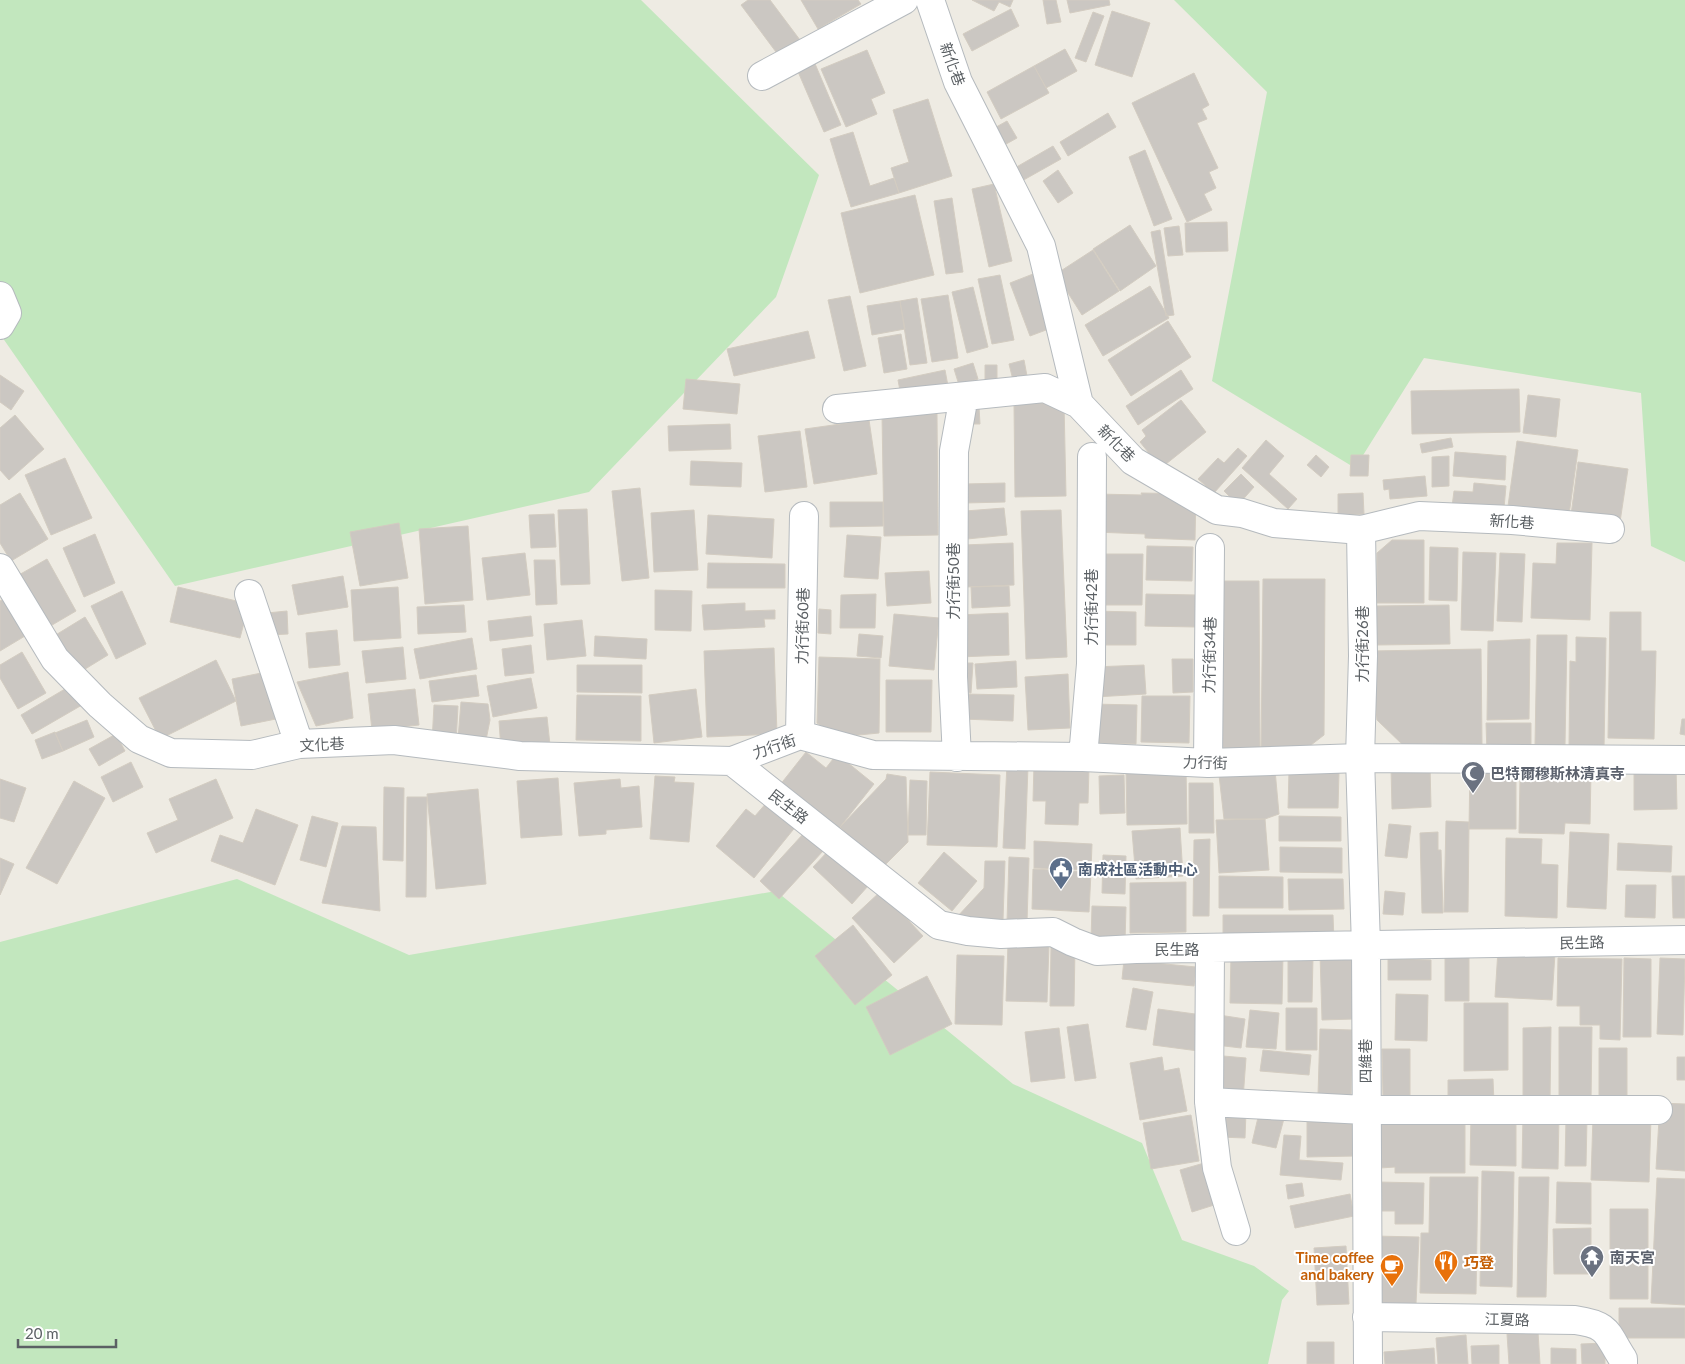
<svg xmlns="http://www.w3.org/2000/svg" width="1685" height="1364" font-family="Lato,'Noto Sans TC',sans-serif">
	<rect width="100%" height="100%" fill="#eeebe3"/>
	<path fill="#c2e7be" d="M0,0H641L819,175L776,297L589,492L175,586L0,334Z
		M1174,0H1685V562L1651,546L1641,393L1424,358L1355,468L1212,381L1267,92Z
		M237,879L409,955L776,891L1013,1084L1142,1143L1182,1240L1254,1266L1289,1291L1282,1300L1268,1364H0V942Z"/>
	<path fill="#cbc7c2" stroke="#d3ccc1" d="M748,0H770L800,40L779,56L741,5Z
		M801,0H858L861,4L818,29Z
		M972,0H1013L1010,7L999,2L994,11Z
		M1043,0H1056L1061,22L1047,24Z
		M1067,0H1109L1110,5L1070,13Z
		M1011,9L1019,26L972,51L963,34Z
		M1112,11L1150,23L1132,77L1095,65Z
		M1093,12L1104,16L1086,62L1075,58Z
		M1065,49L1077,71L1046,88L1034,66Z
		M867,50L885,93L871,99L877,114L846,127L821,69Z
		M813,59L841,125L824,132L796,67Z
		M1034,66L1049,93L1001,119L987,92Z
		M1194,73L1209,105L1202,109L1207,119L1197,123L1218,168L1209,172L1216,188L1204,194L1212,210L1187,222L1132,103Z
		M928,99L952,176L899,193L891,168L909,162L893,110Z
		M1108,113L1116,127L1068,156L1060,142Z
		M1007,121L1017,138L999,148L989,131Z
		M853,132L870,186L894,178L899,193L851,207L830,139Z
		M1053,146L1061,159L1020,182L1013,169Z
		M1145,150L1172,219L1154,226L1129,157Z
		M1058,170L1073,193L1058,203L1043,181Z
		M994,184L1012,261L989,267L972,189Z
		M915,195L934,275L860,293L841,213Z
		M952,198L963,272L946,274L934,201Z
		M1227,222L1228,251L1186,252L1185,223Z
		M1130,225L1156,266L1120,291L1093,249Z
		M1179,226L1183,255L1168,256L1164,228Z
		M1160,230L1174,315L1166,316L1151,232Z
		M1093,250L1119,291L1082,315L1056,274Z
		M1033,274L1054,327L1030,336L1010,283Z
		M1000,275L1014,340L992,344L978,279Z
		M1150,286L1169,318L1103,356L1085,325Z
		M973,287L988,347L967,353L952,292Z
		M948,295L958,358L932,362L921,299Z
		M850,296L866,366L844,371L828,300Z
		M917,298L927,363L910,365L900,301Z
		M900,301L905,329L872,335L867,306Z
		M1168,321L1191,357L1131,396L1108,360Z
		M808,331L815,358L734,376L727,349Z
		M901,334L907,369L884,373L878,338Z
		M1024,360L1027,376L1013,380L1009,364Z
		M973,363L978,379L959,385L954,369Z
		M985,365H997V382L985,381Z
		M945,370L948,386L901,396L898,380Z
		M1181,370L1193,389L1138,425L1126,406Z
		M0,375L24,391L11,410L0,402Z
		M686,379L740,384L737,414L683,409Z
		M1519,389L1520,432L1412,434L1411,391Z
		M1528,395L1560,399L1556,437L1523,433Z
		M1181,400L1206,432L1161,468L1140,442L1146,436L1142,430Z
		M1064,403L1066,496L1015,497L1014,404Z
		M964,407H979L980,424H964Z
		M937,414L938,535L884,536L882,415Z
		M15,415L44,449L9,480L0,470V428Z
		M869,420L877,474L814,484L805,429Z
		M730,424L731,449L669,451L668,426Z
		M800,431L807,487L765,492L758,436Z
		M1451,438L1453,447L1422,453L1420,444Z
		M1266,440L1284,456L1269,474L1297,499L1288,509L1242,468Z
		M1517,441L1578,450L1569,515L1508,506Z
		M1238,448L1247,456L1214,493L1198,479L1218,458L1224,463Z
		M1455,452L1506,456L1505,480L1453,476Z
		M1316,455L1329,467L1321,477L1307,465Z
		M1351,455H1369L1368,476H1350Z
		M1449,456V486L1432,487V457Z
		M65,458L92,518L51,535L25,475Z
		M691,461L742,463L741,487L690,485Z
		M1578,462L1628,469L1620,522L1571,515Z
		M1241,474L1254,487L1238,505L1224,491Z
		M1425,476L1427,496L1390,499L1389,489L1384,490L1383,480Z
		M1005,483V502L965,503V484Z
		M1474,483L1506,486L1503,519L1451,514L1454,491L1473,492Z
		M640,488L649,578L622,581L612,491Z
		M20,493L48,539L11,561L0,543V505Z
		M1141,493L1196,494L1195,540L1145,538V534L1095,532L1096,494L1142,495Z
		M1363,493L1364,514L1338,515V494Z
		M830,502H883V526L830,527Z
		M1004,508L1007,535L967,539L965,511Z
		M587,509L590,584L561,585L558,510Z
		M694,510L698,570L654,572L651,513Z
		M1061,510L1067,657L1026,659L1021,511Z
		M554,514L556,547L531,548L529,515Z
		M708,515L774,519L772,558L706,554Z
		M399,523L408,578L360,586L350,532Z
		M468,526L473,600L425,604L419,529Z
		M95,534L115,583L84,597L63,548Z
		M847,535L881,537L878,579L844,577Z
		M1392,540H1424V603H1377V553Z
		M1013,543L1014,585L966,587L964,545Z
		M1557,543H1592L1590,620L1531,618L1533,563L1556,564Z
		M1147,546L1193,547L1192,581L1146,580Z
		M1430,547L1458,548L1457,601L1429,600Z
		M1463,552L1496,553L1493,631L1461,630Z
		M525,553L530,595L487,600L482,558Z
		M1500,553L1525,554L1522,622L1497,621Z
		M1092,554H1143L1142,605H1092Z
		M47,559L76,611L47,628L17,576Z
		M534,560H555L557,604L536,605Z
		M708,563L785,564V588H707Z
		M929,571L931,603L887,606L885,573Z
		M343,576L348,607L298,615L292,585Z
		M1263,579H1325L1324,735L1302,752H1261Z
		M1221,581H1259L1260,749L1221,750Z
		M1009,586L1010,606L972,608L971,587Z
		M178,587L249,604L240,638L170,622Z
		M398,587L401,638L354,641L351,590Z
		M655,590L692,591L691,631L655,630Z
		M122,591L146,644L116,659L91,606Z
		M876,594L875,628H840L841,595Z
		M1146,594L1197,595L1196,627L1145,626Z
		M4,599L25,636L0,651V601Z
		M745,603V611L775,610V619H764L765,627L704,630L702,605Z
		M464,605L466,632L418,634L417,607Z
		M1449,605L1450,644L1376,645V606Z
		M819,609L831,610V634L818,633Z
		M287,611L288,634L269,635L267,613Z
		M1092,611L1136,612V645H1092Z
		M1610,612H1641V651H1656L1654,739L1608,738Z
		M1008,613L1009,655L958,657L957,615Z
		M894,614L939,618L934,670L889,666Z
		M531,616L533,636L490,641L488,621Z
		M85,617L108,655L77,674L54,636Z
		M582,620L586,656L547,660L544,624Z
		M337,630L340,665L309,668L306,633Z
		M859,634L883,636L881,658L857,656Z
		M1537,635H1567L1565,745H1535Z
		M595,636L647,639L646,659L594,656Z
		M1576,637L1606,638L1604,749L1569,747L1570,661L1576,662Z
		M472,638L477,669L420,679L414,649Z
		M1530,639L1529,719L1487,720L1488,641Z
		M531,645L534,673L505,676L502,649Z
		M403,647L406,679L366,683L362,651Z
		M774,648L777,734L707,737L704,651Z
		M1481,649L1482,744L1404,746L1377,720L1371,651Z
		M22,652L46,693L18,709L0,678V665Z
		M819,657L880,659L879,733L838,737L817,723Z
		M1172,659H1193V692L1173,693Z
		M216,660L236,701L160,739L139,698Z
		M1016,661L1017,687L977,689L975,664Z
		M964,663H973L971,693L962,692Z
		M577,665H642V693L577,692Z
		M1144,665L1146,694L1095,697L1093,667Z
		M271,671L281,718L241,726L232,679Z
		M348,672L353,718L316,726L297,682Z
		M1068,674L1070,728L1028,730L1025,677Z
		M476,675L479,696L432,702L429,681Z
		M531,678L537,708L493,717L487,686Z
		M886,680H932L931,732H886Z
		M70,686L82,705L32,734L21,715Z
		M415,689L419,725L372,730L368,694Z
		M696,689L702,737L654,743L649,695Z
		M963,694L1014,695L1013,721L963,719Z
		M577,695L641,696V741L576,740Z
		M1142,696H1190L1189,743L1141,742Z
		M461,702L488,704L490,720L486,740L458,739Z
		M1091,704L1137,705L1136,744L1091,743Z
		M434,705L458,706L456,743L432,742Z
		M547,717L550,745L501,750L499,721Z
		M1682,719H1685V735L1680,734Z
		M87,720L94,737L63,751L55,733Z
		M1486,723H1531V752L1487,753Z
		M55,732L63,751L42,759L35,740Z
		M116,734L125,751L99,766L89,749Z
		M806,752L826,768L837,754L874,784L833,836L776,790Z
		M131,762L143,787L113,802L101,777Z
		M1007,764L1028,766L1025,849L1003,848Z
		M1034,764L1089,767L1088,803H1079L1078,825L1045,824L1046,801H1033Z
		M1470,765H1516V829H1469Z
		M1430,766L1431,807L1392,809L1391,768Z
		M1676,766L1677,809L1634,810V767Z
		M1186,768L1187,824L1127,825L1126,769Z
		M1275,770L1279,814L1265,819H1224L1219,775Z
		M1548,770L1591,771L1590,824L1565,823L1564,834L1519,833L1520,779L1548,780Z
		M1289,771L1339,772L1338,808H1288Z
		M930,772L1000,775L997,847L927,845Z
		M887,774L906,777L908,842L882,868L840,827L886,779Z
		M1124,775L1125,813L1100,814L1099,776Z
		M655,776L675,777L674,782L694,783L689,842L650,839Z
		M558,778L562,835L521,838L517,781Z
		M0,779L26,788L14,822L0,818Z
		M216,779L233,818L156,853L147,833L178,820L169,799Z
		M620,779L621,788L639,786L642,827L606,830V834L579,836L574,783Z
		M910,780L927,781L926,835H908Z
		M74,781L105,798L57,884L26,868Z
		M1189,783H1213L1214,833H1189Z
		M384,787L404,788L403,861L383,860Z
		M478,789L486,884L436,889L427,794Z
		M407,797H427L426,897H406Z
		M768,801L797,825L754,878L716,846L746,809L755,816Z
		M256,809L298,825L275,885L211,861L220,835L243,843Z
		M312,816L338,823L326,867L300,860Z
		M1279,816L1341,817V841H1279Z
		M1265,819L1269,870L1219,873L1216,820Z
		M1446,821L1469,822L1468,912H1444Z
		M1389,824L1411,826L1407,858L1385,856Z
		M342,826L376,827L380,911L322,903Z
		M1180,828L1183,876L1136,879L1132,831Z
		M1438,832V850H1441L1443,913H1422L1420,833Z
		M1570,832L1609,834L1606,909L1567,907Z
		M804,833L823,851L779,899L760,881Z
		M1506,838L1542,839L1541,864L1558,865L1557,918L1505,916Z
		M1210,839L1209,916H1193L1194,840Z
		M1034,841L1092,844L1091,870L1034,868Z
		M1618,843L1672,846L1671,872L1617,870Z
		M1280,847L1342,848V873L1280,872Z
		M830,849L868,886L852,904L813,867Z
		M944,852L977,881L952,911L918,883Z
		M1103,855L1126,856L1125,894L1102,893Z
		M1009,857L1029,858L1027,922H1007Z
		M0,858L14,864L0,895Z
		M985,861H1005L1003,920L956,918L984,888Z
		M1033,869L1091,872L1089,912L1032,909Z
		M1219,876L1283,877V908H1219Z
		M1672,876H1685V918H1673Z
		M1288,879H1343L1344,909L1289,910Z
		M1186,882V932L1130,933V883Z
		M1626,885H1656L1655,918L1625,917Z
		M881,891L923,936L894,963L852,918Z
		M1385,891L1405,893L1403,915L1383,914Z
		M1092,906L1126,907L1125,942L1091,941Z
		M1223,915H1333L1334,941L1223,942Z
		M853,925L892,975L855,1005L815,956Z
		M1008,943L1049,945L1047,1002L1006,1001Z
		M1051,947H1075L1074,1006H1050Z
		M1498,950L1555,953L1552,1000L1495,997Z
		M1352,953L1354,1019L1322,1020L1320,954Z
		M1231,954H1283L1282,1004L1230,1003Z
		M957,955L1004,956L1002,1025L955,1024Z
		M1445,956H1469V1001H1445Z
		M1288,957H1313L1312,1002H1288Z
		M1558,958L1622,959L1620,1040L1600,1039V1025H1580V1006H1557Z
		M1624,958L1651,959V1037H1623Z
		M1660,958L1685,959L1683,1035L1657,1034Z
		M1388,959L1431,960V980H1388Z
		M1124,960L1196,967L1194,986L1122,979Z
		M927,976L952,1024L890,1055L866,1007Z
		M1133,988L1153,992L1146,1030L1126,1027Z
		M1396,994L1428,995L1427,1041L1395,1040Z
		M1464,1003H1508V1070L1464,1071Z
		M1286,1008H1317V1050H1286Z
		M1158,1009L1210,1016L1206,1052L1153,1045Z
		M1250,1010L1279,1013L1276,1049L1246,1047Z
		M1219,1015L1245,1019L1241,1048L1216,1045Z
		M1088,1024L1096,1078L1075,1081L1067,1027Z
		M1551,1027L1550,1100H1523V1028Z
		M1559,1027H1592L1591,1102H1559Z
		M1059,1028L1065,1078L1031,1082L1025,1032Z
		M1320,1029L1352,1030L1351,1096L1318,1095Z
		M1599,1048H1627V1100H1599Z
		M1382,1049H1410V1097H1383Z
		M1263,1050L1311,1055L1309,1075L1260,1071Z
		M1212,1055L1246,1058L1243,1099L1209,1097Z
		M1162,1057L1164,1071L1179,1068L1187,1111L1140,1120L1130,1063Z
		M1677,1057H1685V1080H1677Z
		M1493,1079L1494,1103L1448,1104V1080Z
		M1660,1103L1685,1104V1171L1656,1169Z
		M1260,1109L1285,1115L1276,1148L1252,1143Z
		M1222,1111L1246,1112L1245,1138L1220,1137Z
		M1465,1113V1173H1395V1167L1380,1168V1114Z
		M1471,1114H1516V1166L1470,1165Z
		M1523,1114L1559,1115L1558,1169L1522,1168Z
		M1191,1115L1199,1161L1151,1169L1143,1123Z
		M1593,1116L1651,1117L1649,1182L1591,1180Z
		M1566,1118H1587L1586,1166H1565Z
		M1354,1121L1355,1156L1307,1157V1122Z
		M1284,1135L1301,1136L1299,1160L1343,1163L1341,1180L1280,1175Z
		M1218,1159L1230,1200L1192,1212L1180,1170Z
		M1482,1171L1514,1172L1512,1287L1480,1286Z
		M1430,1177H1478L1476,1294L1420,1293L1421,1233H1429Z
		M1519,1177H1549L1546,1297H1517Z
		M1657,1178L1685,1179V1305L1651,1303Z
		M1378,1182L1424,1183L1423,1224H1395V1211H1377Z
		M1557,1182L1591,1183V1224L1556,1223Z
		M1302,1183L1304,1196L1288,1199L1286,1185Z
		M1350,1194L1354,1216L1295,1228L1290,1206Z
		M1610,1209H1648V1299H1610Z
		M1591,1228V1274H1554L1553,1229Z
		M1373,1236L1419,1237L1416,1304L1372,1303Z
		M1346,1246L1349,1304L1317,1305L1314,1248Z
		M1619,1308H1685V1338H1619Z
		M1538,1332L1540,1364H1509L1507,1334Z
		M1466,1335L1468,1364H1438L1436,1338Z
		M1307,1342H1334V1364H1307Z
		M1605,1343V1364H1582L1581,1344Z
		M1499,1345V1364H1472L1471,1346Z
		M1434,1348L1435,1364H1385L1384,1352Z
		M1551,1348L1576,1349V1364H1551Z"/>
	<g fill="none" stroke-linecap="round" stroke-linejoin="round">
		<g stroke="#b5babe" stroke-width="30">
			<path id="minor" d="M930,0L958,82L1041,246L1079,404L1133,461L1217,510L1242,513L1274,523L1361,530L1419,516L1512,520L1610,529
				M762,76L904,0
				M0,296L7,313L0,325
				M837,409L1045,388L1079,404
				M1361,530L1363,656L1360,758L1366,946L1368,1364
				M0,568L55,659L100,705L139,739L171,753L252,755L299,744L394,740L520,756L732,761L800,735L873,755L1083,757L1208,763L1360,758L1685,760
				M249,594L299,744
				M800,735L804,516
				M957,757L953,677L954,451L962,407
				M1083,757L1091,664L1092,457
				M732,761L939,925L968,931L1001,934L1053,932L1073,942L1097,951L1136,949L1685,940
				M1208,763L1210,548
				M1210,949L1209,1102L1217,1168L1236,1231
				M1209,1102L1365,1110H1658
				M1367,1317L1575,1320C1610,1325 1606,1333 1623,1359V1364"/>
		</g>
		<use href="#minor" stroke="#fff" stroke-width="28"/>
	</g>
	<defs>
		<g id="mosque-pin" transform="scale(1.25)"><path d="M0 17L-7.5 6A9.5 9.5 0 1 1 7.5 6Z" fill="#6b7280" stroke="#fff"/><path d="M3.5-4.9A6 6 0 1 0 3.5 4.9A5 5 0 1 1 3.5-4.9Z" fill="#fff"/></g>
		<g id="civic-pin" transform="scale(1.25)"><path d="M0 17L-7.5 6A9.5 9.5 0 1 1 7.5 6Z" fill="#5c6f8a" stroke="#fff"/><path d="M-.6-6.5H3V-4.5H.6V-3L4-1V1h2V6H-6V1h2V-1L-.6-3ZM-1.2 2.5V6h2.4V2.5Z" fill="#fff"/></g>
		<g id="temple-pin" transform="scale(1.25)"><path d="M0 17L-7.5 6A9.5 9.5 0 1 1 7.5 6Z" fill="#6b7280" stroke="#fff"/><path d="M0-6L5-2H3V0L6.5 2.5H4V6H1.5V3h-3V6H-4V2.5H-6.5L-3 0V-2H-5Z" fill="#fff"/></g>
		<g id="restaurant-pin" transform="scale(1.25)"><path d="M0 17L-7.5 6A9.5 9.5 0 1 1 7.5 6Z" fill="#e8710a" stroke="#fff"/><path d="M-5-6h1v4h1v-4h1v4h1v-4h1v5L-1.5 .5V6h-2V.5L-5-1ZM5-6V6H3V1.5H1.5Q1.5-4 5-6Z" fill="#fff"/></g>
		<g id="cafe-pin" transform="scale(1.25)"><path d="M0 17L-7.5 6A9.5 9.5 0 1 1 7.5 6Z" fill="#e8710a" stroke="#fff"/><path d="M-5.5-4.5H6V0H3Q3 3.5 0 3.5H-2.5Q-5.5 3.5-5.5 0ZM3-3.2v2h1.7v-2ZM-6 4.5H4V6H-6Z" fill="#fff"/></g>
	</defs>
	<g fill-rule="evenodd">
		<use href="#mosque-pin" x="1473" y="773"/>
		<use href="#civic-pin" x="1061" y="869"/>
		<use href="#temple-pin" x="1592" y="1257"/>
		<use href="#restaurant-pin" x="1446" y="1262"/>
		<use href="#cafe-pin" x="1392" y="1266"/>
	</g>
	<g text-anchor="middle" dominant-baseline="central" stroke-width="4" stroke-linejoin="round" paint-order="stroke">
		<g font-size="15" fill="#5b6064" stroke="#fff">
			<text transform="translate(953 64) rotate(70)">新化巷</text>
			<text transform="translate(1117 443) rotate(45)">新化巷</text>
			<text transform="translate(1512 521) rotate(4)">新化巷</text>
			<text transform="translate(953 581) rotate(-90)">力行街50巷</text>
			<text transform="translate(1091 607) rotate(-90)">力行街42巷</text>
			<text transform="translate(802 626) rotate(-89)">力行街60巷</text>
			<text transform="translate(1362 644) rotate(-90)">力行街26巷</text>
			<text transform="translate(1209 655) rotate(-89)">力行街34巷</text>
			<text transform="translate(322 744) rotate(-3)">文化巷</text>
			<text transform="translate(774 746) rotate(-19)">力行街</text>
			<text transform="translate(1205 762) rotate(1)">力行街</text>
			<text transform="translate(789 806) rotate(38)">民生路</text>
			<text transform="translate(1582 942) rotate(-1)">民生路</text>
			<text x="1177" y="949">民生路</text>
			<text transform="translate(1365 1061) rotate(-90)">四維巷</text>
			<text transform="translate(1507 1319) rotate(1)">江夏路</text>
		</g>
		<g font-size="15" font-weight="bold" fill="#5b616d" stroke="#fff" text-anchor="start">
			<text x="1490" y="773">巴特爾穆斯林清真寺</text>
			<text x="1610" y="1257">南天宮</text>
		</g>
		<g font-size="15" font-weight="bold" fill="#4e5e75" stroke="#fff" text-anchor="start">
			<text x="1078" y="869">南成社區活動中心</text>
		</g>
		<g font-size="15" font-weight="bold" fill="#c56008" stroke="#fff" text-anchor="end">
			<text x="1374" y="1257">Time coffee<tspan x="1374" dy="17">and bakery</tspan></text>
			<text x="1464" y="1262" text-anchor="start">巧登</text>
		</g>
	</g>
	<path d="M18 1339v8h98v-8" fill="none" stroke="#5b6064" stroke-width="2.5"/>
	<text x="25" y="1339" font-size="15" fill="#5b6064" stroke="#ffffff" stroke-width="4" paint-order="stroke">20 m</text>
</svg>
